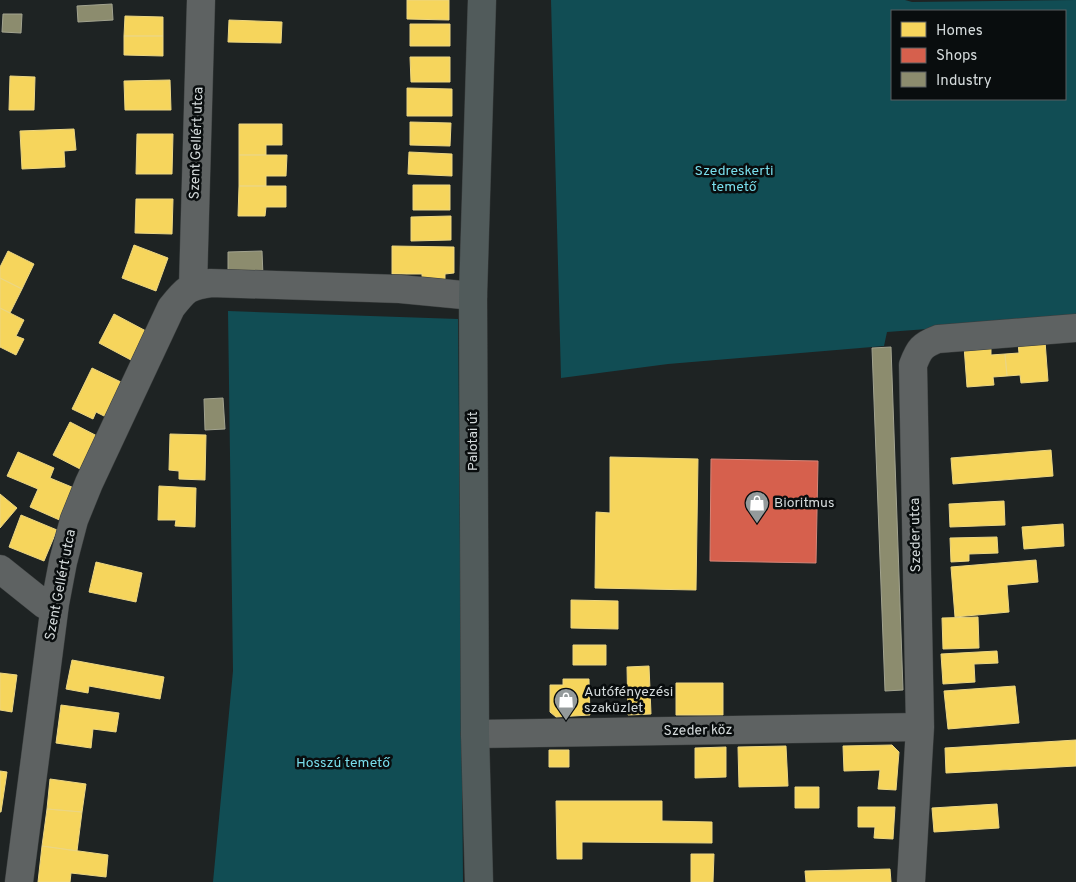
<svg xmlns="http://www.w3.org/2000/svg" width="1076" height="882" font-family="Overpass,sans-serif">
	<rect width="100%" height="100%" fill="#1e2323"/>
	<path fill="#114d54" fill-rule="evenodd" d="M551,0H905L912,2L1076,0V318L887,332L884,346L668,364L561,378ZM892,11H1065V99H892Z
		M228,311L458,319L463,882H213L233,671Z"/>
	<path fill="#f6d55c" stroke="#ecd682" d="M407,0H449V20L407,19Z
		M125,16L163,17V36H124Z
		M229,20L282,22L281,43L228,42Z
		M410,24H450V46H410Z
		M124,36H163V56L124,55Z
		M410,57H450V82H411Z
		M10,76L35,77L34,110H9Z
		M170,80L171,110H125L124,81Z
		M407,88L452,89V116H407Z
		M410,122L451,123L450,146L410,145Z
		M239,124H282V145H266V155H239Z
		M74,129L76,150L64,151L65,167L22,169L20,131Z
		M137,134H173L172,174H136Z
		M409,152L452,154V176L408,174Z
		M239,155H287L286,176H266V186H239Z
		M413,185H450V210H413Z
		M239,186H286V207H266L265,216H238Z
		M136,199H173L172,234L135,233Z
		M451,216V240L411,241V217Z
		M134,245L168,258L156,291L122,278Z
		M392,246L454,247V273L445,274V280H422V274H392Z
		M8,251L34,264L22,289L0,278V267Z
		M0,278L22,289L10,313L0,308Z
		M0,308L24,320L16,336L24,339L16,355L0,347Z
		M114,314L146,331L131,360L99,343Z
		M1045,341L1048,381L1021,383L1020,375L1007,376L1005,354L1019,353L1018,343Z
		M991,344V355L1005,354L1007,376L993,377L994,385L967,387L964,346Z
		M92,368L123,383L106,417L96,412L93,419L72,409Z
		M70,422L101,438L84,471L53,455Z
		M170,434L206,435L205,480L179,479V471L169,470Z
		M1051,450L1053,476L953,484L951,458Z
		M18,452L54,468L50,478L79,490L64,522L30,507L38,489L7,476Z
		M610,457L698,459L696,590L595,588L596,512L610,513Z
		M159,486L196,488L195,527L175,526L176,520H158Z
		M0,494L17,508L0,528Z
		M1004,501L1005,525L950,527L949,504Z
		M21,515L57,530L44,561L9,547Z
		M1063,524L1064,546L1024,549L1022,527Z
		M997,537L998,553L969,554V561L951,562L950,538Z
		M1036,560L1038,582L1007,585L1009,612L955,617L951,567Z
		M96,562L142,573L136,602L89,592Z
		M571,600L618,601V629L571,628Z
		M978,617L979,648L943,649L942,618Z
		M573,645H606V665H573Z
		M997,651L998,663L974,664L975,682L943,684L941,654Z
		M72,660L164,677L160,699L89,686L88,693L66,689Z
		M649,666L651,714L628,715L627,667Z
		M0,673L17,675L12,712L0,710Z
		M563,679H589L590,715L556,717L550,712V685H563Z
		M676,683H723V715H676Z
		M1015,686L1019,723L948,729L944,691Z
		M61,705L119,713L116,732L93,729L91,748L56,743Z
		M1076,740V766L946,773L945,748Z
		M892,745L899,752L896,790L878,789L880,770L844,771L843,746Z
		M786,746L788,786L739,787L738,747Z
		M726,747V777L695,778V748Z
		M549,750H569V767H549Z
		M0,771L7,772L1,812H0Z
		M50,779L86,784L82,812L47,809Z
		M795,787H819V808H795Z
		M556,801H662V821L712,822V843L582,842V859H557Z
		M997,804L999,828L934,832L932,808Z
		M858,807H895L893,839L874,838L875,827H858Z
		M47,809L82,812L77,851L42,846Z
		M42,846L108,855L106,877L71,873L70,882H38Z
		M691,854H714L713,882H691Z
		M890,869L891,882H806L805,871Z"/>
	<path fill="#d6604d" stroke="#d58578" d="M711,459L818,461L816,563L710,561Z"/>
	<path fill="#8c8c6e" stroke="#a2a38f" d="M112,4L113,20L78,22L77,6Z
		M3,14H22L21,33L2,32Z
		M262,251L263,276L228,277V252Z
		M891,347L903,690L885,691L872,348Z
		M223,398L225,429L205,430L204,399Z"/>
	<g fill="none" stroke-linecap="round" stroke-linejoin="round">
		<g stroke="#393d3d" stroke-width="29">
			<path id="minor" d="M193,286L201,0
				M0,569L45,605L55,604
				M475,734L920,727
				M19,882L55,604L63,562L74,520L89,483L171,308C185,290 188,286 211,283L400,289L473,296
				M911,882L920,727L913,365C919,349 922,345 938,339L1076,328"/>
		</g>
		<g stroke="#393d3d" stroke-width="29">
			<path id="major" d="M479,882L475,734L473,296L482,0"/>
		</g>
		<use href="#minor" stroke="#5e6262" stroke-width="28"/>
		<use href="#major" stroke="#515b5b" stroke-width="28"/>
	</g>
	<defs>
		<g id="shop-pin" transform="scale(1.25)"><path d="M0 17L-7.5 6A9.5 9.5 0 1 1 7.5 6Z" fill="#949a9b" stroke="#090d0e"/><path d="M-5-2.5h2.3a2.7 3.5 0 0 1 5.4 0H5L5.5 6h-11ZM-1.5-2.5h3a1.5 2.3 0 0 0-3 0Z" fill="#fff"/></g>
	</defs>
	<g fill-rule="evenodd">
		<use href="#shop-pin" x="757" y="503"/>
		<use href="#shop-pin" x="566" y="700"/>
	</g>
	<g text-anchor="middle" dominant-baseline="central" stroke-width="5" stroke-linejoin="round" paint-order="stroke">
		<g font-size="14" fill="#d4dadb" stroke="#090d0e">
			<text transform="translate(197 143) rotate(-88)">Szent Gellért utca</text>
			<text transform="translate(473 441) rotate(-90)">Palotai út</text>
			<text transform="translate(916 535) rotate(-91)">Szeder utca</text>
			<text transform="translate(61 585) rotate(-79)">Szent Gellért utca</text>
			<text transform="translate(698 731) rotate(-1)">Szeder köz</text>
		</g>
		<g font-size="14" fill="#79deec" stroke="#090d0e">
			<text x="734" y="171">Szedreskerti<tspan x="734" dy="16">temető</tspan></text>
			<text x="343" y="763">Hosszú temető</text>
		</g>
		<g font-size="14" fill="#d4dadb" stroke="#090d0e" text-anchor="start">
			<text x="774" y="503">Bioritmus</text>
			<text x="584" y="692">Autófényezési<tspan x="584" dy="16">szaküzlet</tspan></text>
		</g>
	</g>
	<rect x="891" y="10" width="175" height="90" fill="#090d0e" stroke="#5a5f60"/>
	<rect x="901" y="22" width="25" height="15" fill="#f6d55c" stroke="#5a5f60"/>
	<text x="936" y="35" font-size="15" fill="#d4dadb">Homes</text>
	<rect x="901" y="48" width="25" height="15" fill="#d6604d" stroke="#5a5f60"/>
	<text x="936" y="60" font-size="15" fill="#d4dadb">Shops</text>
	<rect x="901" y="72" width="25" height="15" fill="#8c8c6e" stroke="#5a5f60"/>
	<text x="936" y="85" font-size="15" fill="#d4dadb">Industry</text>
</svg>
